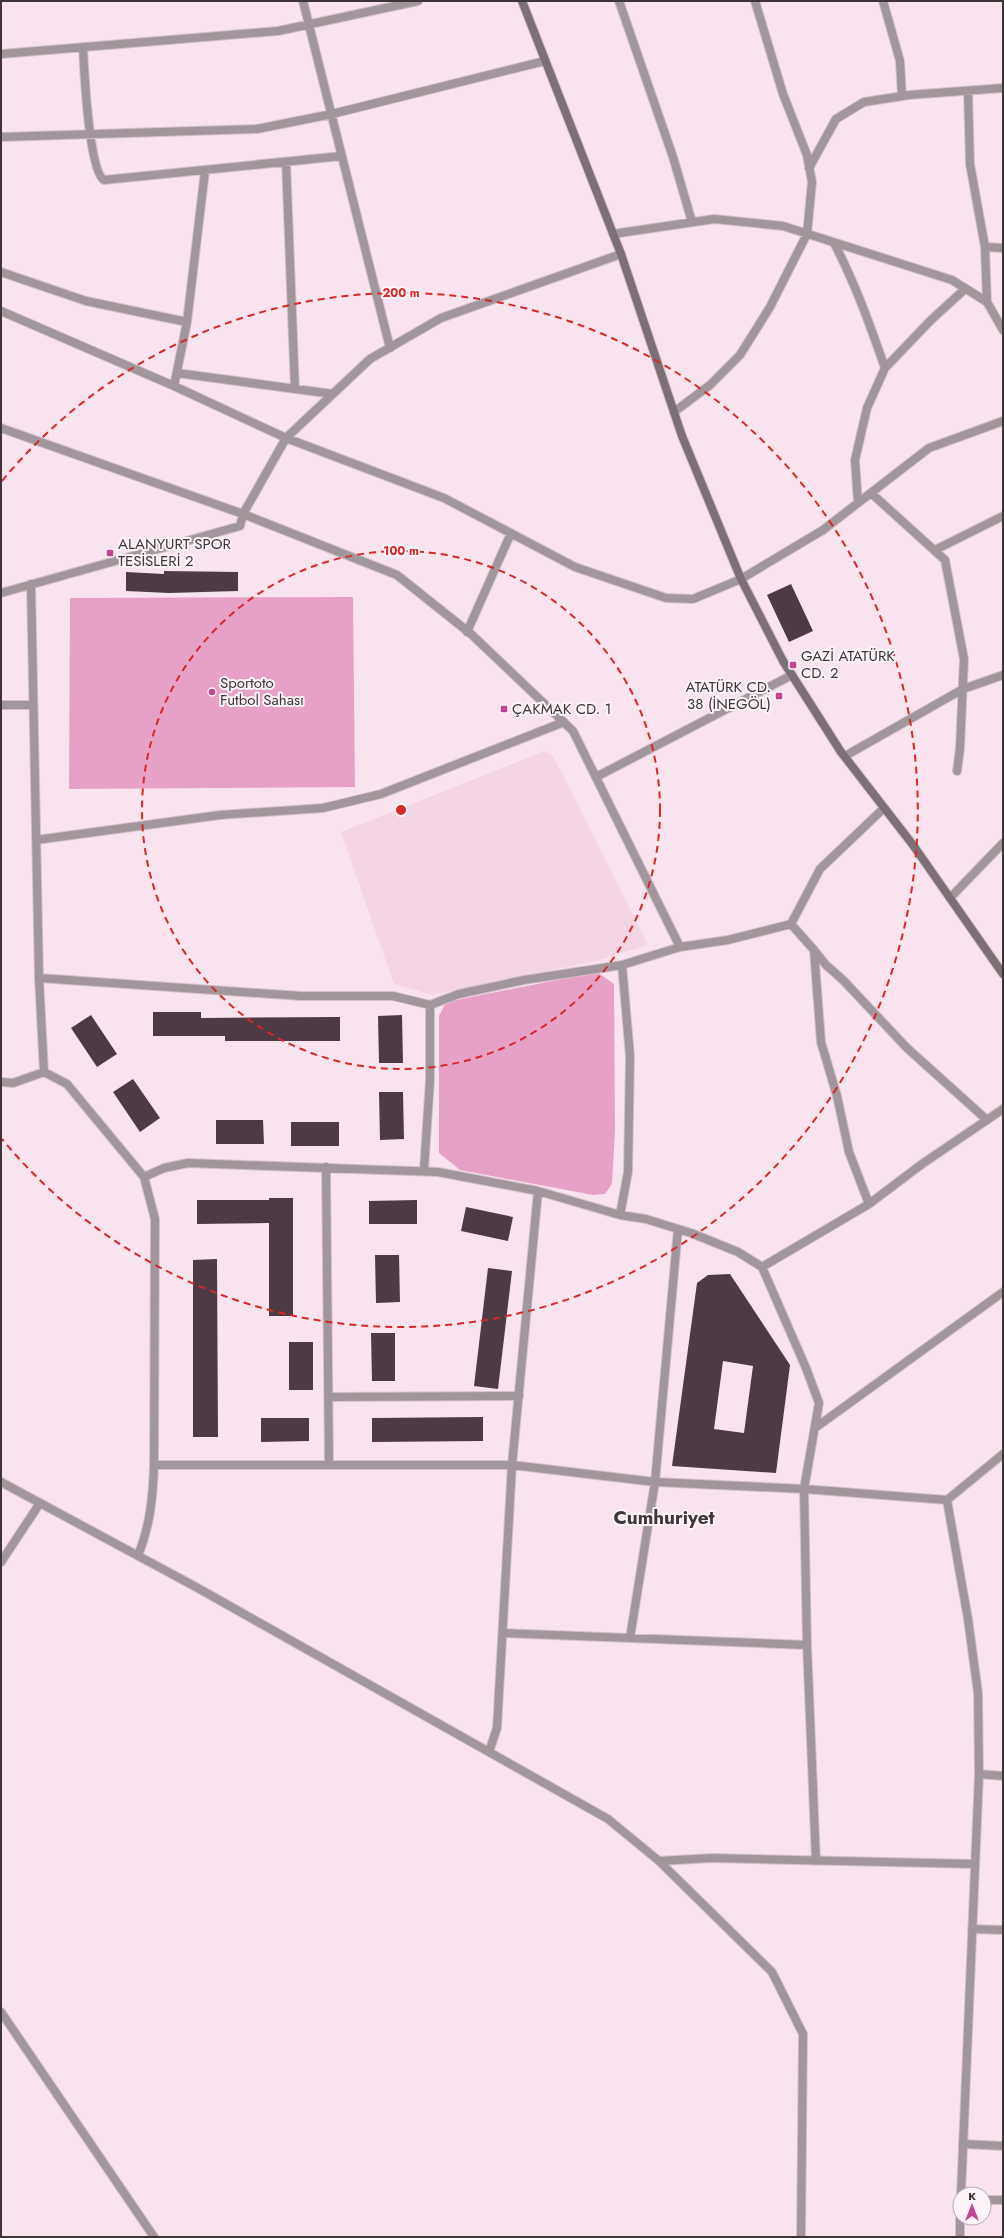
<svg xmlns="http://www.w3.org/2000/svg" width="1004" height="2238" font-family="Jost,sans-serif">
	<rect width="100%" height="100%" fill="#f9e3ee"/>
	<path fill="#f3d5e4" d="M545,751L552,756L562,773L648,945L596,961L432,995L394,984L341,832Z"/>
	<path fill="#e8a1c6" d="M353,597L355,787L69,789L70,598Z
		M597,972L614,984L615,1130L612,1184L605,1194L593,1195L460,1170L439,1153V1016L446,1002Z"/>
	<path fill="#4c3b44" fill-rule="evenodd" d="M164,571L238,572V591L169,593L126,591V572L164,574Z
		M791,584L813,631L789,642L767,595Z
		M153,1012H201V1018L340,1017V1041H225V1036H153Z
		M91,1015L117,1054L97,1067L71,1028Z
		M402,1015L403,1063H379L378,1016Z
		M133,1079L160,1118L140,1132L113,1092Z
		M379,1092H403L404,1139L380,1140Z
		M216,1120H263L264,1144H216Z
		M291,1122H339V1146H291Z
		M269,1198H293V1316H269V1223L197,1224V1200H269Z
		M417,1200V1224H369V1201Z
		M466,1207L513,1217L508,1241L461,1231Z
		M375,1255H399L400,1302L376,1303Z
		M217,1259L218,1437H193V1260Z
		M488,1268L512,1271L498,1389L474,1386Z
		M730,1274L790,1365L776,1473L672,1466L697,1283L708,1275ZM723,1361L753,1366L744,1433L714,1429Z
		M371,1333H395V1381H372Z
		M289,1342H313V1390H289Z
		M483,1417V1441L372,1442V1418Z
		M261,1418H309V1441L261,1442Z"/>
	<g fill="none" stroke-linecap="round" stroke-linejoin="round">
		<g stroke="#d4c0ca" stroke-width="10">
			<path id="lane" d="M329,1397L519,1396
				M1,1562L40,1503
				M963,2144L1003,2146"/>
		</g>
		<g stroke="#d4c0ca" stroke-width="10">
			<path id="street" d="M303,1L390,348
				M619,1L673,157L692,222
				M883,1L900,61L902,96
				M83,47C84,68 89,172 104,180L342,156
				M1,54L278,31L418,1
				M968,91L970,164L985,247L987,302
				M1,137L257,129L332,114L545,61
				M286,162L295,389
				M809,168L836,119L864,102L909,95L1003,88
				M613,234L714,219L783,226L952,280L987,302L1003,330
				M834,243C855,283 870,325 885,368
				M985,247L1003,248
				M1,272L86,301L187,322
				M1,311L174,386L286,438L444,498L575,567L666,598L693,599L741,579L823,530L929,448L1003,421
				M177,373L333,394
				M174,386L187,322L205,171
				M674,412L710,385L740,355L770,307L807,234L812,182L807,155L783,94L755,1
				M1,428L243,514L397,575L471,634L573,731L680,947
				M871,493L945,560L964,659L960,748L957,771
				M858,503L855,460L867,408L885,368L931,320L965,289
				M935,550L1003,516
				M31,584L39,978L44,1072
				M1,593L240,526L243,514L286,438L370,359L441,318L621,254
				M467,632L511,533
				M1,705H33
				M845,756L963,689L1003,675
				M596,777L792,675
				M36,840L220,815L323,808L381,794L564,722
				M950,898L1003,843
				M791,924L814,950L821,1042L837,1096L849,1152L869,1204
				M814,950L826,965L843,980L907,1048L987,1120
				M39,978L301,996H393L430,1005
				M1,1082L13,1083L44,1072L67,1084L144,1177L155,1219L154,1465C153,1497 150,1526 138,1556
				M326,1167L329,1464
				M424,1170L430,1080V1005L459,994L524,980L622,965L680,947L728,940L791,924L820,869L884,808
				M144,1177L164,1168L188,1163L438,1172L538,1191L620,1215L646,1219L691,1233L738,1252L762,1267L806,1368L819,1403L804,1489L807,1645L816,1861
				M620,1215L628,1172L630,1056L622,965
				M762,1267L869,1204L922,1164L1003,1109
				M815,1428L1003,1292
				M154,1465H512L655,1482L804,1489L947,1500L1003,1454
				M1,1482L196,1587L608,1819L659,1861L772,1972L803,2034L801,2237
				M947,1500L968,1619L978,1693L979,1774L961,2194
				M503,1633L807,1645
				M630,1638L655,1482L678,1229
				M489,1752L497,1728L512,1465L538,1191
				M979,1774L1003,1776
				M659,1861L712,1858L975,1864
				M972,1929L1003,1930
				M1,2012L154,2237
				M984,2200H1003
				M960,2237V2218"/>
		</g>
		<g stroke="#d4c0ca" stroke-width="10">
			<path id="secondary" d="M522,1L621,254L682,436L741,579L783,661L841,752L913,845L1003,974"/>
		</g>
		<use href="#lane" stroke="#a0969b" stroke-width="8"/>
		<use href="#street" stroke="#a0969b" stroke-width="8"/>
		<use href="#secondary" stroke="#7c6f75" stroke-width="8"/>
	</g>
	<g fill="none" stroke="#d62828" stroke-width="2" stroke-dasharray="7 5">
		<circle cx="401" cy="810" r="259"/>
		<path d="M2 481A517 517 0 1 1 2 1139"/>
	</g>
	<g fill="#c34490" stroke="#fdf4f9" stroke-width="1.5">
		<rect x="106" y="549" width="8" height="8" rx="2"/>
		<rect x="789" y="661" width="8" height="8" rx="2"/>
		<circle cx="212" cy="692" r="4"/>
		<rect x="775" y="692" width="8" height="8" rx="2"/>
		<rect x="500" y="705" width="8" height="8" rx="2"/>
	</g>
	<g text-anchor="middle" dominant-baseline="central" stroke-width="4" stroke-linejoin="round" paint-order="stroke">
		<g font-size="15" fill="#3e3539" stroke="#fdf4f9" text-anchor="start">
			<text x="118" y="544">ALANYURT SPOR<tspan x="118" dy="17">TESİSLERİ 2</tspan></text>
			<text x="801" y="656">GAZİ ATATÜRK<tspan x="801" dy="17">CD. 2</tspan></text>
			<text x="220" y="683">Sportoto<tspan x="220" dy="17">Futbol Sahası</tspan></text>
			<text x="771" y="687" text-anchor="end">ATATÜRK CD.<tspan x="771" dy="17">38 (İNEGÖL)</tspan></text>
			<text x="512" y="709">ÇAKMAK CD. 1</text>
		</g>
		<g font-size="19" font-weight="bold" fill="#3e3539" stroke="#fdf4f9">
			<text x="664" y="1517">Cumhuriyet</text>
		</g>
	</g>
	<circle cx="401" cy="810" r="6" fill="#d62828" stroke="#fdf4f9" stroke-width="2"/>
	<g font-size="12" text-anchor="middle" font-weight="bold" fill="#d62828" stroke="#fdf4f9" stroke-width="4" stroke-linejoin="round" paint-order="stroke">
		<text x="401" y="297">200 m</text>
		<text x="401" y="555">100 m</text>
	</g>
	<rect width="1004" height="2238" fill="none" stroke="#3e3539" stroke-width="4"/>
	<g transform="translate(972 2206)"><circle r="19" fill="#fdf4f9" stroke="#b1a8ac"/>
	<path d="M0-3L7 15L0 10L-7 15Z" fill="#c34490"/>
	<text y="-6" font-size="11" font-weight="bold" text-anchor="middle" fill="#3e3539">K</text>
	</g>
</svg>
